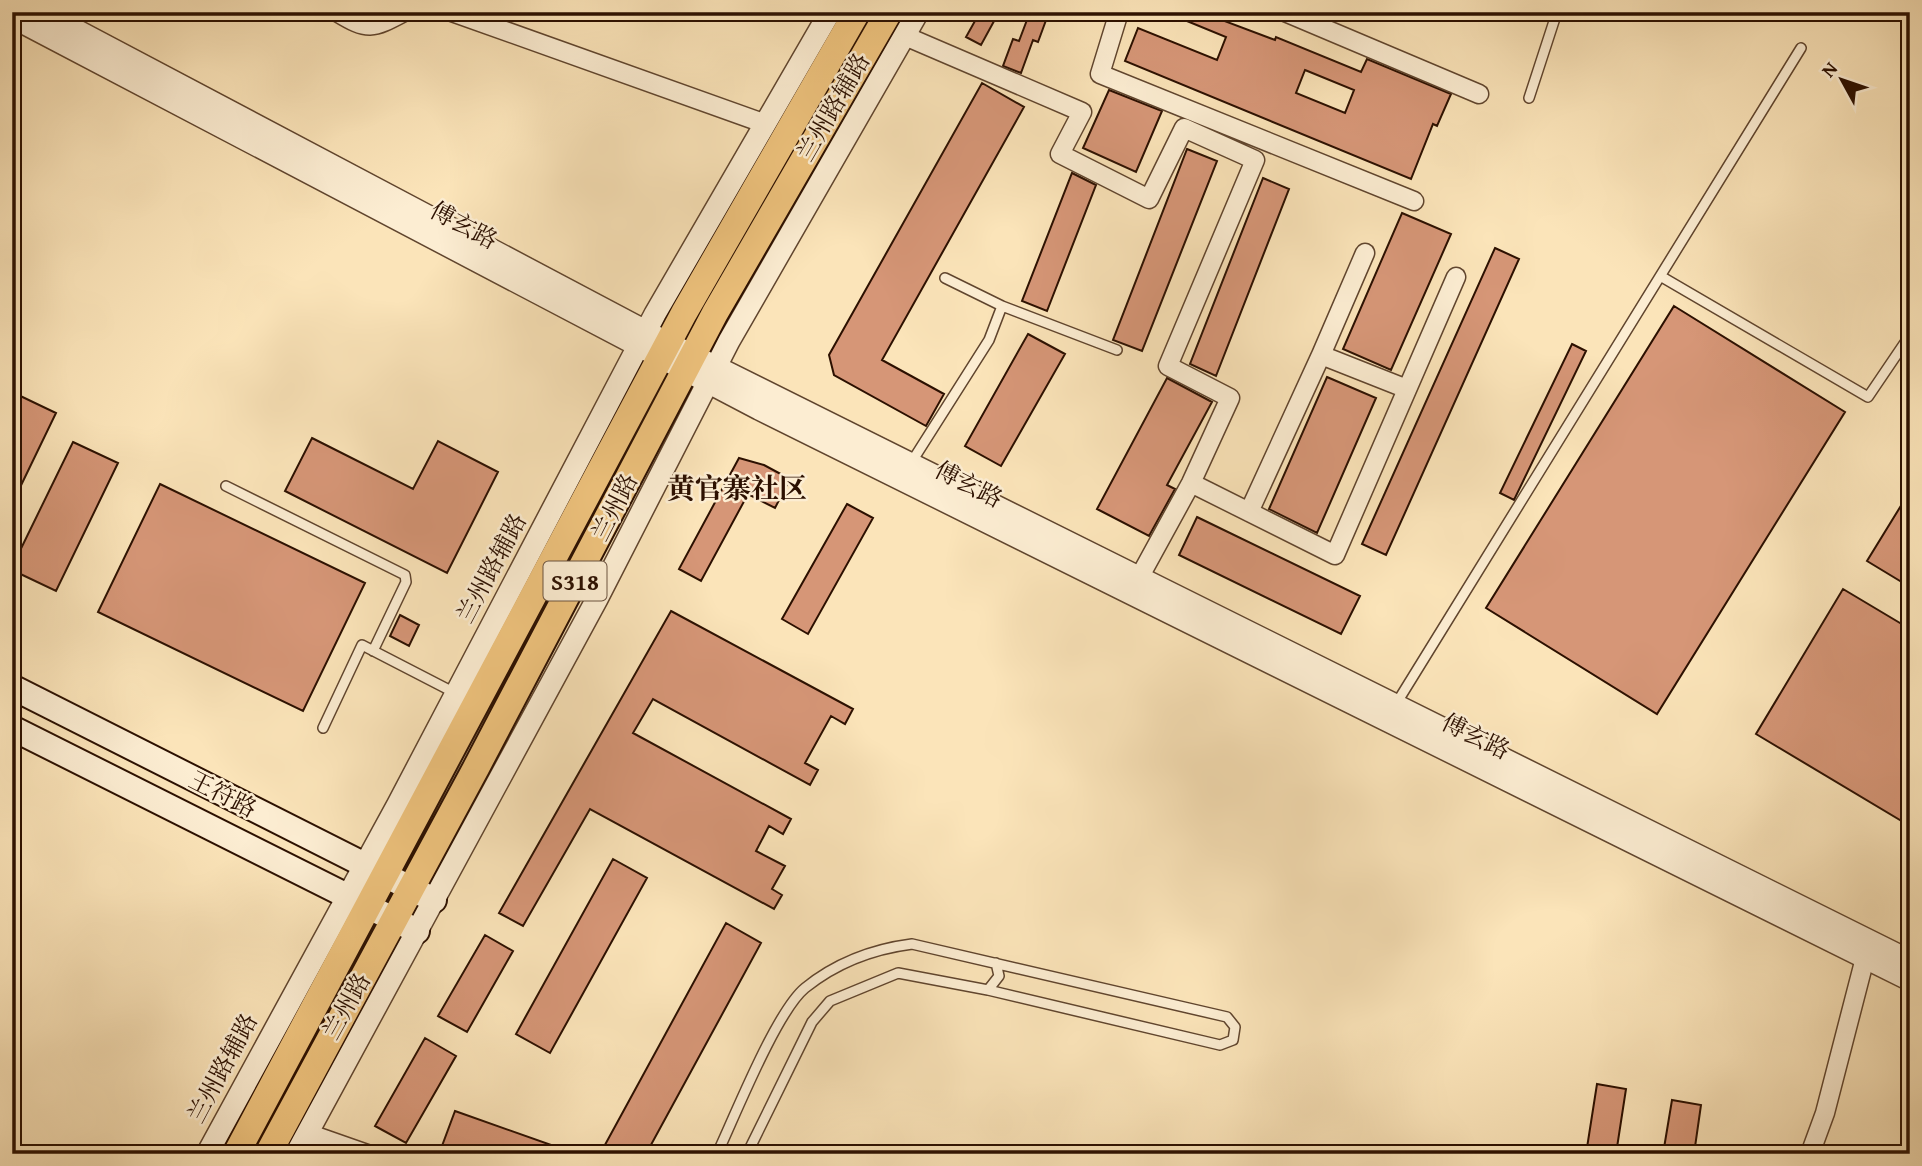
<svg xmlns="http://www.w3.org/2000/svg" width="1922" height="1166" font-family="'Gentium Book Plus','Noto Serif SC',serif">
	<rect width="100%" height="100%" fill="#fbe4b9"/>
	<filter id="stains"><feTurbulence type="fractalNoise" baseFrequency=".00286" numOctaves="4"/><feColorMatrix values="0 0 0 0 .2 0 0 0 0 .09 0 0 0 0 .02 0 0 0 .5 -.17"/></filter>
	<radialGradient id="worn" r=".72"><stop offset=".6" stop-color="#630" stop-opacity="0"/><stop offset="1" stop-color="#630" stop-opacity=".3"/></radialGradient>
	<path fill="#d69677" stroke="#2c1000" stroke-width="2" fill-rule="evenodd" d="M980,12H999L981,45L966,37Z
		M1030,12H1049L1038,42L1033,40L1021,73L1003,66L1013,39L1019,41Z
		M1165,12H1221L1219,19L1275,40L1276,37L1361,72L1367,59L1451,94L1437,126L1433,124L1411,179L1125,61L1138,28L1217,60L1226,37ZM1305,70L1354,90L1345,113L1296,93Z
		M982,83L1024,107L882,360L944,394L926,426L834,375L829,355Z
		M1109,90L1162,111L1136,172L1083,148Z
		M1187,149L1217,161L1142,351L1113,340Z
		M1072,173L1096,185L1047,311L1022,301Z
		M1263,178L1289,189L1216,376L1190,364Z
		M1402,213L1451,234L1391,370L1343,349Z
		M1495,248L1519,259L1386,555L1362,544Z
		M1674,306L1845,412L1657,714L1486,608Z
		M1028,334L1065,354L1001,466L965,446Z
		M1572,344L1586,351L1514,500L1500,493Z
		M1327,377L1376,398L1317,533L1269,509Z
		M1167,378L1212,402L1167,485L1175,489L1149,536L1097,509Z
		M12,392L56,413L12,504Z
		M312,438L413,489L438,441L498,472L447,573L285,491Z
		M73,442L118,463L56,591L12,570V567Z
		M739,458L764,465L790,479L775,508L748,494L701,581L679,569Z
		M160,484L365,583L303,711L98,612Z
		M1910,491V587L1867,561Z
		M847,504L873,518L808,634L782,619Z
		M1197,517L1360,596L1341,634L1179,555Z
		M1843,589L1910,629V826L1756,734Z
		M671,611L853,709L845,724L831,716L805,763L818,770L810,785L653,699L633,733L791,819L783,834L769,826L756,851L785,866L772,889L782,895L774,909L590,809L523,926L499,913Z
		M400,615L419,625L409,646L390,636Z
		M613,859L647,878L550,1053L516,1034Z
		M726,923L761,943L646,1154H600Z
		M485,935L513,951L467,1032L438,1016Z
		M425,1038L456,1056L406,1143L375,1126Z
		M1597,1084L1626,1089L1616,1154H1586Z
		M1672,1100L1701,1105L1694,1154H1663Z
		M455,1111L571,1152V1154H439Z"/>
	<g fill="none" stroke-linecap="round" stroke-linejoin="round">
		<g stroke="#60452e" stroke-width="12">
			<path id="service" d="M1529,98L1557,12
				M1662,277L1868,397L1910,335
				M945,278L1002,306L1117,350
				M911,463L989,340L1002,306
				M226,486L405,575L406,582L373,651
				M1396,704L1801,48
				M323,728L362,645L457,694
				M988,990L999,976L996,963
				M717,1154C735,1116 776,1012 805,988C836,963 873,949 912,944L1227,1017L1235,1027L1233,1040L1220,1045L988,990L898,973L830,1001L812,1022L747,1154"/>
		</g>
		<g stroke="#60452e" stroke-width="21">
			<path id="minor" d="M337,12C368,31 372,29 404,12
				M452,12L766,124
				M1119,12L1100,74L1414,201
				M1285,12L1479,94
				M905,36L1082,112L1060,154L1149,199L1184,128L1255,160L1168,366L1230,398L1191,483L1139,578
				M1321,355L1365,253
				M1191,483L1335,555L1456,277
				M1249,512L1321,355L1407,389
				M307,1133L367,1154
				M1810,1154L1825,1113L1865,958"/>
		</g>
		<g stroke="#60452e" stroke-width="24">
			<path id="tertiary" d="M42,12L668,343L1910,961
				M12,17L759,409L1910,980
				M207,1154L398,804L655,314L830,12
				M296,1154L597,599L729,341L918,12"/>
		</g>
		<g stroke="#2c1000" stroke-width="28">
			<path id="secondary" d="M12,687L434,900
				M12,728L417,931"/>
		</g>
		<g stroke="#2c1000" stroke-width="30">
			<path id="primary" d="M236,1154L684,313L857,12
				M268,1154L476,768L715,313L889,12"/>
		</g>
		<use href="#service" stroke="#fcedd2" stroke-width="9"/>
		<use href="#minor" stroke="#fcedd2" stroke-width="18"/>
		<use href="#tertiary" stroke="#fcedd2" stroke-width="21"/>
		<use href="#secondary" stroke="#fcedd2" stroke-width="24"/>
		<use href="#primary" stroke="#eec27c" stroke-width="26"/>
	</g>
	<g text-anchor="middle" dominant-baseline="central" stroke-width="5" stroke-linejoin="round" paint-order="stroke">
		<rect fill="#fcedd2" stroke="#6a523f" stroke-width="2" x="543.5" y="561.5" width="63" height="39" rx="5"/>
		<g font-size="23" font-weight="bold" fill="#2c1000">
			<text x="575" y="581">S318</text>
		</g>
		<g font-size="24" fill="#2c1000" stroke="#fcedd2">
			<text transform="translate(833 107) rotate(-60)">兰州路辅路</text>
			<text transform="translate(464 225) rotate(28)">傅玄路</text>
			<text transform="translate(969 484) rotate(27)">傅玄路</text>
			<text transform="translate(614 507) rotate(-63)">兰州路</text>
			<text transform="translate(491 568) rotate(-62)">兰州路辅路</text>
			<text transform="translate(1476 736) rotate(26)">傅玄路</text>
			<text transform="translate(223 794) rotate(27)">王符路</text>
			<text transform="translate(346 1006) rotate(-61)">兰州路</text>
			<text transform="translate(222 1068) rotate(-62)">兰州路辅路</text>
		</g>
		<g font-size="28" font-weight="bold" fill="#2c1000" stroke="#fcedd2">
			<text x="737" y="487">黄官寨社区</text>
		</g>
	</g>
	<rect width="1922" height="1166" fill="none" stroke="#fbe4b9" stroke-width="42"/>
	<rect x="14" y="14" width="1894" height="1138" fill="none" stroke="#2c1000" stroke-width="3.5"/>
	<rect x="21" y="21" width="1880" height="1124" fill="none" stroke="#2c1000" stroke-width="2"/>
	<g transform="translate(1842 80) rotate(310)" stroke="#fcedd2" stroke-width="5" paint-order="stroke">
	<path d="M0-5L12 26L0 18L-12 26Z" fill="#2c1000"/>
	<text y="-10" font-size="19" font-weight="bold" text-anchor="middle" fill="#2c1000">N</text>
	</g>
	<rect width="100%" height="100%" filter="url(#stains)"/>
	<rect width="100%" height="100%" fill="url(#worn)"/>
</svg>
